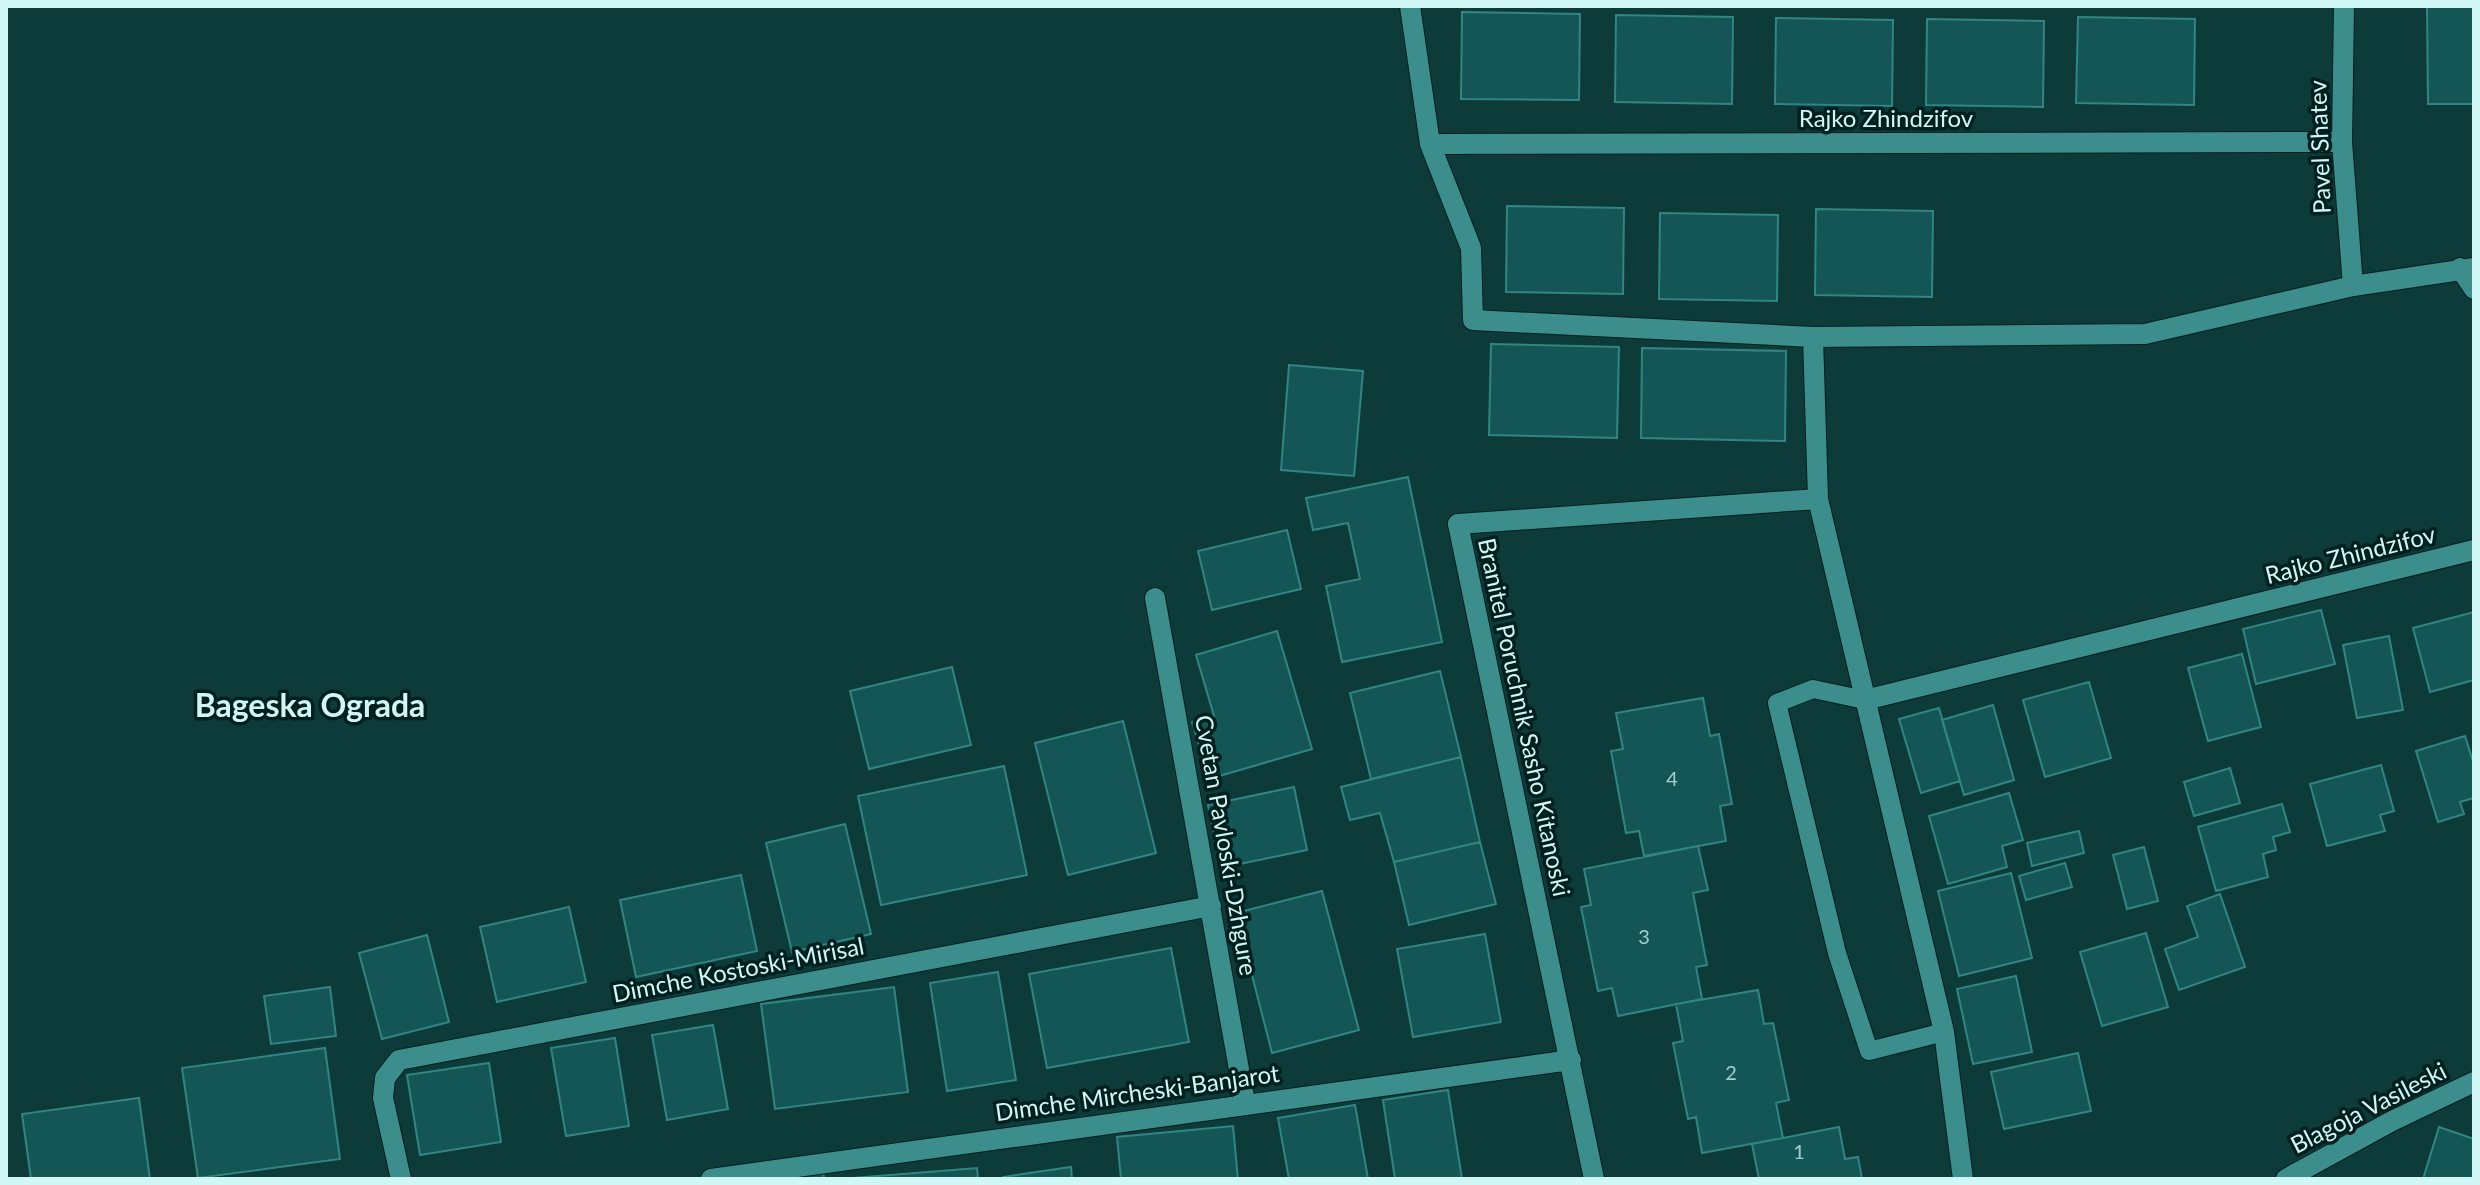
<svg xmlns="http://www.w3.org/2000/svg" width="2480" height="1185" font-family="Lato,sans-serif">
	<rect width="100%" height="100%" fill="#0d3b39"/>
	<path fill="#145655" stroke="#318582" stroke-width="2" d="M2427,6H2474V104H2428Z
		M1462,12L1580,14L1579,100L1461,99Z
		M1616,15L1733,17L1732,104L1615,102Z
		M2078,17L2195,19L2194,105L2076,103Z
		M1776,18L1893,20L1892,106L1775,104Z
		M1927,19L2044,21L2043,107L1926,105Z
		M1507,206L1624,208L1623,294L1506,292Z
		M1816,209L1933,211L1932,297L1815,295Z
		M1660,213L1778,215L1777,301L1659,299Z
		M1491,344L1619,347L1617,438L1489,435Z
		M1642,348L1786,351L1785,441L1641,438Z
		M1289,365L1363,371L1354,476L1281,470Z
		M1408,477L1442,642L1342,662L1326,586L1360,579L1348,523L1313,530L1306,498Z
		M1287,530L1301,589L1212,610L1198,551Z
		M2321,610L2335,664L2256,684L2243,629Z
		M2474,612V680L2430,692L2413,628Z
		M1277,631L1312,749L1209,779L1192,722L1214,716L1196,655Z
		M2389,636L2403,710L2357,718L2343,645Z
		M2242,654L2261,727L2208,741L2188,668Z
		M952,667L971,745L869,769L850,691Z
		M1440,671L1461,757L1371,779L1350,693Z
		M2089,682L2111,758L2045,777L2023,700Z
		M1703,698L1710,736L1719,734L1732,804L1720,806L1726,841L1644,856L1639,831L1626,833L1611,751L1623,749L1616,713Z
		M1993,705L2014,780L1964,795L1942,720Z
		M1939,708L1960,781L1921,793L1899,719Z
		M1123,721L1156,853L1068,875L1035,743Z
		M2465,736L2474,765V798L2460,802L2464,814L2438,822L2416,751Z
		M1461,757L1480,842L1394,862L1380,813L1350,820L1341,787Z
		M2381,765L2394,811L2380,815L2385,831L2327,846L2310,784Z
		M1004,766L1027,875L881,905L858,796Z
		M2230,768L2240,803L2194,816L2184,782Z
		M1294,787L1307,850L1221,868L1208,805Z
		M2009,793L2023,840L2002,846L2007,867L1948,884L1929,816Z
		M2282,804L2290,832L2273,837L2276,850L2263,854L2268,877L2216,891L2198,827Z
		M845,824L871,934L792,952L766,843Z
		M2079,831L2084,853L2032,866L2027,843Z
		M1480,842L1496,904L1409,925L1394,862Z
		M1698,846L1708,890L1693,893L1707,965L1696,967L1702,999L1618,1016L1612,988L1598,991L1581,907L1591,905L1584,869Z
		M2144,847L2158,901L2127,909L2113,855Z
		M2065,863L2072,887L2026,900L2019,876Z
		M2011,873L2032,958L1959,976L1938,891Z
		M741,875L757,951L636,977L620,900Z
		M1322,891L1359,1030L1272,1053L1236,913Z
		M2220,894L2245,967L2179,990L2165,949L2198,937L2187,906Z
		M569,907L586,982L497,1002L480,927Z
		M2146,933L2168,1007L2102,1026L2080,952Z
		M1485,934L1501,1022L1413,1037L1397,949Z
		M427,935L449,1022L382,1039L359,953Z
		M1171,948L1189,1042L1047,1068L1029,974Z
		M998,972L1016,1080L947,1091L930,983Z
		M2016,976L2032,1052L1973,1064L1957,989Z
		M330,987L336,1036L271,1044L264,996Z
		M894,987L908,1092L775,1109L761,1004Z
		M1758,990L1764,1024L1773,1023L1789,1100L1776,1103L1783,1138L1702,1153L1696,1117L1688,1119L1673,1043L1683,1041L1676,1004Z
		M713,1025L728,1109L667,1120L652,1035Z
		M615,1038L629,1126L566,1136L551,1048Z
		M325,1048L340,1159L198,1178L182,1068Z
		M2078,1053L2091,1111L2004,1129L1991,1072Z
		M489,1063L501,1142L420,1155L407,1075Z
		M1448,1090L1462,1179H1395L1383,1100Z
		M139,1098L150,1179H31L22,1114Z
		M1355,1105L1368,1179H1289L1278,1118Z
		M1233,1126L1238,1179H1121L1117,1137Z
		M1839,1127L1845,1159L1858,1157L1862,1179H1759L1752,1144Z
		M2439,1127L2474,1139V1179H2423Z
		M1071,1167L1072,1179H1003V1177Z
		M977,1168L978,1179H840Z
		M823,1169L824,1179H745Z"/>
	<g fill="none" stroke-linecap="round" stroke-linejoin="round">
		<g stroke="#051f1e" stroke-width="20">
			<path id="lane" d="M1865,700L1813,689L1777,703L1837,953L1869,1051L1944,1032"/>
		</g>
		<g stroke="#051f1e" stroke-width="22">
			<path id="street" d="M1410,6L1430,144L1471,248L1473,320L1813,337L2145,334L2353,286L2474,268
				M2344,6L2342,142L2353,286
				M1430,144L2342,142
				M2460,268L2474,289
				M1813,337L1818,499L1944,1032L1963,1179
				M1458,524L1818,499
				M1155,598L1245,1103
				M1865,700L2474,550
				M401,1179L383,1098L385,1078L399,1060L1211,906
				M711,1179L1571,1060
				M2286,1179L2392,1121L2474,1082"/>
		</g>
		<g stroke="#051f1e" stroke-width="22">
			<path id="secondary" d="M1458,524L1594,1179"/>
		</g>
		<use href="#lane" stroke="#3b8e8b" stroke-width="18"/>
		<use href="#street" stroke="#3b8e8b" stroke-width="20"/>
		<use href="#secondary" stroke="#3b8e8b" stroke-width="20"/>
	</g>
	<g text-anchor="middle" dominant-baseline="central" stroke-width="7" stroke-linejoin="round" paint-order="stroke">
		<g font-size="20" fill="#a1cfcd">
			<text x="1672" y="778">4</text>
			<text x="1644" y="936">3</text>
			<text x="1731" y="1072">2</text>
			<text x="1799" y="1151">1</text>
		</g>
		<g font-size="24" fill="#d0f7f5" stroke="#00201f">
			<text x="1886" y="117">Rajko Zhindzifov</text>
			<text transform="translate(2319 147) rotate(-92)">Pavel Shatev</text>
			<text transform="translate(2350 554) rotate(-14)">Rajko Zhindzifov</text>
			<text transform="translate(1525 717) rotate(78)">Branitel Poruchnik Sasho Kitanoski</text>
			<text transform="translate(1227 845) rotate(80)">Cvetan Pavloski-Dzhgure</text>
			<text transform="translate(738 969) rotate(-11)">Dimche Kostoski-Mirisal</text>
			<text transform="translate(1137 1092) rotate(-8)">Dimche Mircheski-Banjarot</text>
			<text transform="translate(2368 1107) rotate(-27)">Blagoja Vasileski</text>
		</g>
		<g font-size="32" font-weight="bold" fill="#d0f7f5" stroke="#00201f">
			<text x="310" y="704">Bageska Ograda</text>
		</g>
	</g>
	<rect width="2480" height="1185" fill="none" stroke="#d0f7f5" stroke-width="16"/>
</svg>
